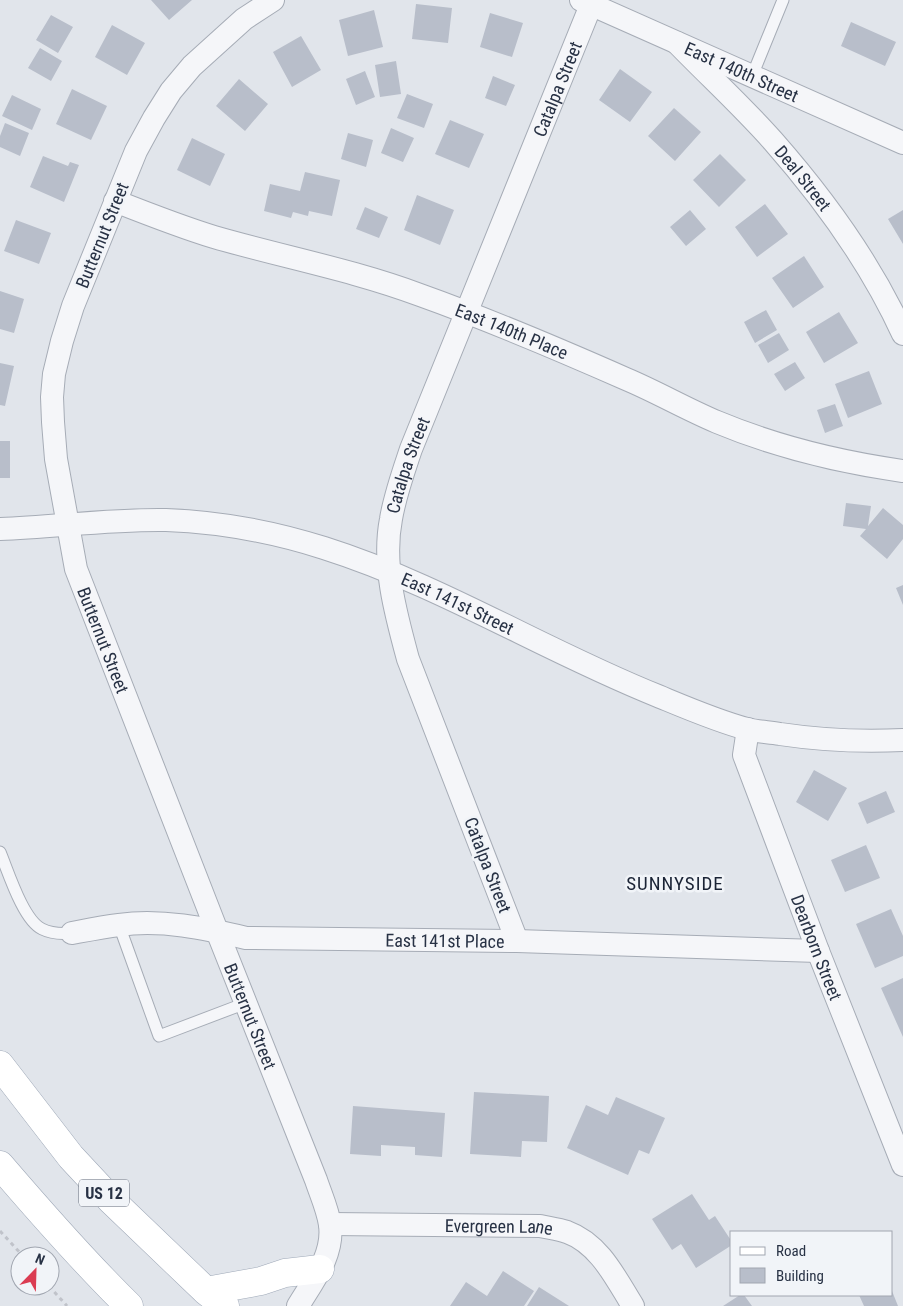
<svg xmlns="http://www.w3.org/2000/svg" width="903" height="1306" font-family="'Roboto Condensed',sans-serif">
	<rect width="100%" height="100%" fill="#e1e5eb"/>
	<path fill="#b8beca" d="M151,0H192L169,20Z
		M416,4L452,8L448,43L412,39Z
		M374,10L383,47L348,56L339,20Z
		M490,13L523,23L512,57L480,47Z
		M51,15L73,27L58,53L36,40Z
		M851,22L896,42L885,66L841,46Z
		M112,25L145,43L127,75L95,57Z
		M301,36L321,70L292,87L273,52Z
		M40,48L62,61L51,81L28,68Z
		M396,61L401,94L380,97L375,65Z
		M620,69L652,92L630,122L599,100Z
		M365,71L375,97L356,105L346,79Z
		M493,76L515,85L506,106L485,98Z
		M239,79L268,104L245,131L216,106Z
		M72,89L107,106L91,140L56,124Z
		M407,94L433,104L424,128L397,118Z
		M12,95L41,109L32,130L2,116Z
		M674,108L701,132L675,161L648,136Z
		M450,120L484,134L469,168L435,154Z
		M5,123L29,133L20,156L0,147V136Z
		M391,128L414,138L403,162L381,153Z
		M348,133L373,140L366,167L341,159Z
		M192,138L225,154L210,186L177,170Z
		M720,154L746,180L719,207L693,180Z
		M43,156L68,166L70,162L79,165L64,202L30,187Z
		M305,172L340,180L332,216L309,211L308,216L293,212L291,218L264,211L270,184L300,191Z
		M417,195L454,210L440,245L404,230Z
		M765,204L788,234L757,257L735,227Z
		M365,207L388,217L379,238L356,229Z
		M690,210L706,229L686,246L670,227Z
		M903,210V244L888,219Z
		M16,220L51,233L39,264L4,251Z
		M804,256L824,287L793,308L772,278Z
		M0,291L24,299L14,333L0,329Z
		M766,310L777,330L755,343L744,322Z
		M839,312L858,343L824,363L806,332Z
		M779,333L789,350L768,363L758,345Z
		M795,362L805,378L785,391L774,374Z
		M0,363L14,366L5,406L0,405Z
		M869,371L882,404L848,418L835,384Z
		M835,404L843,426L825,433L817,410Z
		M0,441H10V478H0Z
		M846,503L871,506L868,526L883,508L903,525V539L887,559L860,536L866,529L843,526Z
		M903,585V605L896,588Z
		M814,770L847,788L828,821L796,802Z
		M886,791L895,812L867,824L858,803Z
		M866,845L880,878L845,892L831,860Z
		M891,909L903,936V956L875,968L856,924Z
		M903,978V1037L881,988Z
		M474,1092L549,1096L547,1142L522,1141L521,1157L470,1154Z
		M616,1097L665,1118L649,1154L639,1150L628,1175L567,1148L586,1105L608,1115Z
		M353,1106L445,1113L442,1157L415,1155V1147L381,1145V1156L350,1154Z
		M692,1194L709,1220L715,1216L732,1242V1245L696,1268L681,1244L672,1250L652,1219Z
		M503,1271L534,1291L524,1306H450L466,1282L487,1296Z
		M539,1287L569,1306H527Z
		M892,1291L898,1306H864L859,1295H892Z
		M740,1295H744L752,1306H723Z"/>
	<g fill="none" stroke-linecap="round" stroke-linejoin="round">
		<g stroke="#a6acb6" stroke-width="13">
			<path id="service" d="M752,76L783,0
				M0,852C8,871 23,920 42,929C52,934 62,934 72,933
				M119,925L159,1036L246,1003"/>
		</g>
		<g stroke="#a6acb6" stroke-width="24">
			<g id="minor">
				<path id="s1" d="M273,0L244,19L192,66L171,91L154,118L136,151L73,306L62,341L54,374L52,397L53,422L56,459L76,569L217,931L316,1180C321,1195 328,1210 330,1225C334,1255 313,1281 298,1306"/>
				<path id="s2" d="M581,0L903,143"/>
				<path id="s3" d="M677,43C709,76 743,107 773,141C824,199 871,264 903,334"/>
				<path id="s4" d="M115,201C148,214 181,227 214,237C283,257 353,270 420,295C490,320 558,349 626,379C657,392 686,409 717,422C777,447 839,462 903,471"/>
				<path id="s5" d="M0,529C55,527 111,519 166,520C219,522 274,532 324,548C441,585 545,651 658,696C687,708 717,721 747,729C758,732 769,732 780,734C820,740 862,742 903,740"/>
				<path id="s6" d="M748,729L744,755L818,951L903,1165"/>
				<path id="s7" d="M72,933C88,930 103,927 119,925C161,919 205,928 246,938L517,941L818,951"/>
				<path id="s8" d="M517,941L408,659C396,615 382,565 391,519C395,495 403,473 411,449L593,0"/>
				<path id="s9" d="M330,1224L540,1226C549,1228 558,1229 567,1232C600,1244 616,1279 633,1306"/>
			</g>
		</g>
		<g stroke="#9fa9b8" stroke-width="29">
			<path id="primary" d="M0,1065L71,1157L112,1201L206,1291L225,1306
				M0,1165C42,1214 83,1261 129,1306
				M206,1291L261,1281L285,1273L320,1269"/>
		</g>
		<path stroke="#c0c3ca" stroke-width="3" stroke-dasharray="4 4" stroke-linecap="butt" d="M0,1231L23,1256
			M49,1286L67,1306"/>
		<use href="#service" stroke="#f5f6f9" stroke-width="11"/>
		<use href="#minor" stroke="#f5f6f9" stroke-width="22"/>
		<use href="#primary" stroke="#fff" stroke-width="28"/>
	</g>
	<g text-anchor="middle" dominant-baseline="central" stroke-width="5" stroke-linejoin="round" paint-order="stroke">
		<rect fill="#f1f4f8" stroke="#646c7b" stroke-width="1" x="79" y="1179.5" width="50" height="27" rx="4"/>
		<g font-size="16" font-weight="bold" fill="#283245">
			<text x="104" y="1193">US 12</text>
		</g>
		<g font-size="18" fill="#283245" stroke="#f1f4f8">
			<text stroke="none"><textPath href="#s2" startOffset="176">East 140th Street</textPath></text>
			<text stroke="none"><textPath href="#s8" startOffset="906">Catalpa Street</textPath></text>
			<text stroke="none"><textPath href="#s3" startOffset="185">Deal Street</textPath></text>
			<text transform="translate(102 235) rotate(-68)">Butternut Street</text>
			<text stroke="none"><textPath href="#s4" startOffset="418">East 140th Place</textPath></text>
			<text stroke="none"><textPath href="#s8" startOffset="501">Catalpa Street</textPath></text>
			<text stroke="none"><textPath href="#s5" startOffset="472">East 141st Street</textPath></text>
			<text stroke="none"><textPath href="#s1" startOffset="718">Butternut Street</textPath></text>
			<text transform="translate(488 865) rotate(69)">Catalpa Street</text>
			<text stroke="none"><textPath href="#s7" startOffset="375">East 141st Place</textPath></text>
			<text stroke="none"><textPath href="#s6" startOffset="232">Dearborn Street</textPath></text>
			<text stroke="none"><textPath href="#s1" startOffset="1122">Butternut Street</textPath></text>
			<text stroke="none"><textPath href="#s9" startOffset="169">Evergreen Lane</textPath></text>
		</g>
		<g font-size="19" letter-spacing="1" fill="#1a2335" stroke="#f1f4f8">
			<text x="675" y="883">SUNNYSIDE</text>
		</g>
	</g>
	<rect x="730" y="1231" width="162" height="65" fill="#f1f4f8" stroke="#a1a6b0"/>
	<rect x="740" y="1247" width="25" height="8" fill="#ffffff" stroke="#a1a6b0"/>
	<text x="776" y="1256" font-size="15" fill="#283245">Road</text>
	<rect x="740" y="1268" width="25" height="15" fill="#b8beca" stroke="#a1a6b0"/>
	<text x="776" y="1281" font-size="15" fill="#283245">Building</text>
	<g transform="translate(35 1271) rotate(23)"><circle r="24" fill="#f1f4f8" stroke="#a1a6b0"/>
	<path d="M0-4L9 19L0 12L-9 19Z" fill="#db3c52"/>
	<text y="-8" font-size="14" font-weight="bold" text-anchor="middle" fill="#283245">N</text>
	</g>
</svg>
